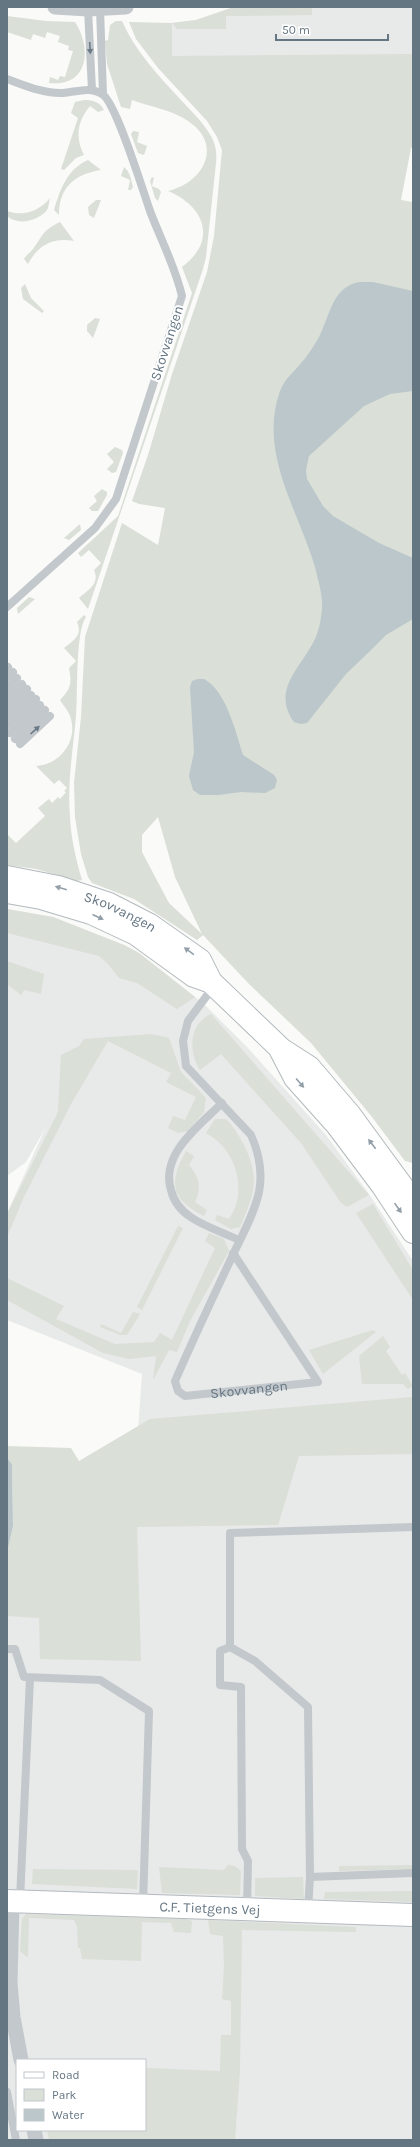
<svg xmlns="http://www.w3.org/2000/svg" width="420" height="2147" font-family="Karla,sans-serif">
	<rect width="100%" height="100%" fill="#fafaf8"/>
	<path fill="#e8e9e9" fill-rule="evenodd" d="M234,7H413V112L172,56V23L196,20Z
		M7,909L53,917L124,945L139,953L204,1004L248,1048L326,1135L369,1194L413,1261V2140H7V1595L126,1597L142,1374L7,1320V1213L46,1127L26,1162L7,1176ZM17,2060H145V2130H17Z"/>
	<path fill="#dadfd7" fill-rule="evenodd" d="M234,7H312V15L226,16V29H177L172,23V56L413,54V146L411,148L401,200L413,202V1163L405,1161L372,1117L311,1043L249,984L203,935L197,940L134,899L92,883L88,877L81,854L75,817L74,783L81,717L85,637L122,523L158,545L165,508L139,504L132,501L148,455L172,374L207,272L214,236L222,150L217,137L207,121L158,68L136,39L129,22L172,23L196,20ZM158,817L175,877L202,934L169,903L142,852V835Z
		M7,16L46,21L75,22C92,48 89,87 49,83L50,77L58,80L60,76L65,77L73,51L68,50L69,46L58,42L60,36L47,32L45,38L33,34L31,40L7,32Z
		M116,21H122C135,51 158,75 180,99C191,111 203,122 211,136C216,145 217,153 216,163L206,257L203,269L88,609L79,598C89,589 100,584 94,570L101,563L89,550L81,557L78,553L118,516L192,293L182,267C217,241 206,207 168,191C201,184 223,148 192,124C177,111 151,107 132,100L130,109L121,107L107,64L105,41L108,40L110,25Z
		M84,100C93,100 100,102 104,110L98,112L90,106C77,122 75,137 84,155L76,158L64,170L61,169L78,118L71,113L75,102Z
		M133,131L139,132L137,142L147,146L144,155L138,153L131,134Z
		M88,160L101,170C75,174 59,187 59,215L54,210C60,190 67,169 88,160Z
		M124,167C130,172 131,179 133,187L131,190H128L130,180L121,176Z
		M152,177L154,178L152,186L159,189L161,192L158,201L155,198L150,181Z
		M50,198C49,201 49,207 47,210C38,221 18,226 7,216V211C24,217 39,211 50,198Z
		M96,200H101L94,218L89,215L88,207Z
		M60,222L74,241C53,237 38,245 28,264L24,259C26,255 30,253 33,249C44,234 42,231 60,222Z
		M25,284L31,298L44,311L42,313L23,299L21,288Z
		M95,318L100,319L93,338L87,331V325Z
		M115,447L122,450L123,453L116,472L112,473L107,469L114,462L107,454Z
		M102,489L107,492V495L98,511H92L89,508L97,501L94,496Z
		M80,524L81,530L69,540L64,538Z
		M29,597L35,599L18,614L17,608Z
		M84,615L86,617C75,632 78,695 76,716C73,750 67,784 70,817C71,839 76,859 82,880L77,881L36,869L7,865V836L8,835L16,843L45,816L38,808L49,799L52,803L58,797L60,799L66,792L64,791L67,788L59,780L54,784L36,766C60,765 79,740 70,716C68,710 63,705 60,700C71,689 72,683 69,668L76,661L64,648C74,640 83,635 77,622Z
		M7,909L53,917L124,945L139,953L195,997L177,1009L137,983L119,978L108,964L99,956L7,933Z
		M7,961L44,974L41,994L24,990L21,995L7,984Z
		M211,1014L369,1195L347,1207L341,1203L301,1143L221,1054L200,1070C188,1051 189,1024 211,1014Z
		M151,1034L169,1038L181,1072L206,1098L204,1112L188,1131L178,1133L168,1128L173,1116L185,1120L196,1097L166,1082L171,1073L108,1041L71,1104L23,1199L7,1237V1214L58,1112L61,1055L79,1046L84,1039Z
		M215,1119H226C235,1128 239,1136 245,1147C260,1180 254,1195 240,1227L231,1229L215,1220L217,1215L229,1219C232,1214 236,1207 237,1202C243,1174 230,1146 206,1133Z
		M186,1151L194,1156L189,1165C199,1176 202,1188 195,1202L207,1210L204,1216C171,1199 168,1183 186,1151Z
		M373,1204L413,1270V1300L356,1213Z
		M178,1226L183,1228L142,1310L137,1307Z
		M209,1233L224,1239L229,1251L190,1321L177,1352L169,1350L153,1380L156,1356L129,1359L103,1353L7,1300V1278L64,1306L56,1319L115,1344L154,1342L160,1333L172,1340L215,1248L205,1241Z
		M133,1312L140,1314L127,1335H120L100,1327L101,1324L121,1333Z
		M373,1330L376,1332L323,1374L309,1350Z
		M383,1336L390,1347L386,1351L402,1375L405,1373L413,1386L408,1389L403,1384H362L359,1356Z
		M413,1397V1454L299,1456L278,1525L137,1527L141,1661L40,1659L39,1618L7,1616V1553L13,1526L12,1464L7,1458V1446L71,1448L79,1461L150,1419Z
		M228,1865L235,1866L241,1871L240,1895L162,1893L159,1867L224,1870Z
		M413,1865V1869L339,1871V1866Z
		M33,1869L138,1870L137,1889L32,1884Z
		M303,1877L304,1899L255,1896V1878Z
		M413,1891V1902L324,1899L325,1892Z
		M26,1914L186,1919L192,1921L191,1933L174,1932L171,1923L142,1922L141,1961L82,1959L80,1948H78L77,1926L74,1920L29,1918L28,1958L20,1951L22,1919Z
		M208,1920L356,1927V1932L242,1930L240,2071L235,2140H49L47,2130H145V2068L220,2071L221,2035H231V2001L222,1999L224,1967L223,1936L210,1934Z"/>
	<path fill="#bbc7cb" d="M359,282H373L413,291V391L390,394L364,406L309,456L306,470L307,479L323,506L333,516L379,543L413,558V619L386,635L369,652L346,674L307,723L301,724L294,722C271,690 301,667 314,641C319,632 321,619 322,609C323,595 318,580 315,567C298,509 258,453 280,391C285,378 294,372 302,362C308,355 314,346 319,337C330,316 332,287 359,282Z
		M198,679H204C226,690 236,733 243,755L274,775L277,780L275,788L265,793L241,792L218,795H200L193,790L189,776L194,752L190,687L192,681Z
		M7,1458L12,1464L13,1526L7,1553Z"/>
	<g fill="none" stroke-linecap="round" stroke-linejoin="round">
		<g stroke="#b3babf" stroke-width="24">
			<g id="secondary">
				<path id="s2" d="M7,877L58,887L109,904L150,925L200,960L211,982L281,1049L309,1067L350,1115L413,1201"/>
				<path d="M7,892L41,898L91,913L136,934L194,976L211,982"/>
				<path d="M281,1051L295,1078L337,1125L382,1185L413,1232"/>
				<path id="s3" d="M7,1901L413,1915"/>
			</g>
		</g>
		<g stroke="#c3c8cc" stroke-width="8">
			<path d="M88,9L92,90"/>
			<path d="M100,9L103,94"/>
			<path d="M7,79C24,85 44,94 63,93C76,92 90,86 102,94C116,102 143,191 150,211C161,240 175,266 182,296L116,499L95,528L7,607"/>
			<path d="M7,668L8,667"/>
			<path d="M7,677L13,672"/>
			<path d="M7,687L17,678"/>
			<path d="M7,697L22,684"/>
			<path d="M7,707L27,689"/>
			<path d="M7,716L31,695"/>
			<path d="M7,725L36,699"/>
			<path d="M10,733L40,705"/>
			<path d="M15,739L45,710"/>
			<path d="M20,744L50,716"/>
			<path id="s1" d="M214,986L188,1021L183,1041L186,1066L251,1135C259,1153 263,1172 259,1192C254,1215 241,1237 231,1259C212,1299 193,1340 175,1381L178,1391L185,1396L318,1382L233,1253"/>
			<path d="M222,1103C199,1126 160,1154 171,1190C174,1203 181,1211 192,1218C206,1227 224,1233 239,1240"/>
			<path d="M230,1647L220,1651V1685L241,1687L242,1849L248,1861L247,1909"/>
			<path d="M7,1649H15L24,1677L100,1680L149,1711L143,1905"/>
			<path d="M310,1877L413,1873"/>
			<path d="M20,1900L30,1678"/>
			<path d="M308,1911L310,1877L308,1707L255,1661L230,1647V1533L413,1527"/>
			<path d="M7,2092L16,2140"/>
		</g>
		<path stroke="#c3c8cc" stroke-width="15" d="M55,7L88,9L126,7
			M12,1902L10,1983L13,2017L21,2060
			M34,2130L36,2140"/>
		<use href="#secondary" stroke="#fff" stroke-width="22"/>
	</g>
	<defs><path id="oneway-solid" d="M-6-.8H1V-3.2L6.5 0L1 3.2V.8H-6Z"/></defs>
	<g fill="#6a7a87">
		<use href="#oneway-solid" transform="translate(90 48) rotate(87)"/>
		<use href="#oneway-solid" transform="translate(35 730) rotate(-42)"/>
	</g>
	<g fill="#939fa8">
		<use href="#oneway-solid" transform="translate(61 888) rotate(-164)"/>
		<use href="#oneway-solid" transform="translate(98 917) rotate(24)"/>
		<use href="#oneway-solid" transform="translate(189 951) rotate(-144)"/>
		<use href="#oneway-solid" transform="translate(300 1083) rotate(49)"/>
		<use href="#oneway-solid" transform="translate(372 1144) rotate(-127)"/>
		<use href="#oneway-solid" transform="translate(398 1208) rotate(55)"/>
	</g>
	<g text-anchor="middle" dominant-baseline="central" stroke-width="4" stroke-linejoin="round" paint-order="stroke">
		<g font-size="14" fill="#657683" stroke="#fff">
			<text transform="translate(167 343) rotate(-72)">Skovvangen</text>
			<text stroke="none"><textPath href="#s2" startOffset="119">Skovvangen</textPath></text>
			<text stroke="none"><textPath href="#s1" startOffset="533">Skovvangen</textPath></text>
			<text stroke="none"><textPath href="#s3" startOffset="203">C.F. Tietgens Vej</textPath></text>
		</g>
	</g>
	<rect width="420" height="2147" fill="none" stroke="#657683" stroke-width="16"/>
	<rect x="16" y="2059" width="130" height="72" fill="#ffffff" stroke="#c1c8cd"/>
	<rect x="24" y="2072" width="20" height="6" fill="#ffffff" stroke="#c1c8cd"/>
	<text x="52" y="2079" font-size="12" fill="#657683">Road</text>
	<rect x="24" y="2089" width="20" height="12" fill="#dadfd7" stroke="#c1c8cd"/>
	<text x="52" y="2099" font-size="12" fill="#657683">Park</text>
	<rect x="24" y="2109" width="20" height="12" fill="#bbc7cb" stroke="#c1c8cd"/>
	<text x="52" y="2119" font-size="12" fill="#657683">Water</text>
	<path d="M276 34v6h112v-6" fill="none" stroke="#657683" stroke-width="2"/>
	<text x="282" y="34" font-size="12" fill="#657683" stroke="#ffffff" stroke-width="3" paint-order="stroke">50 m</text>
</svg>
